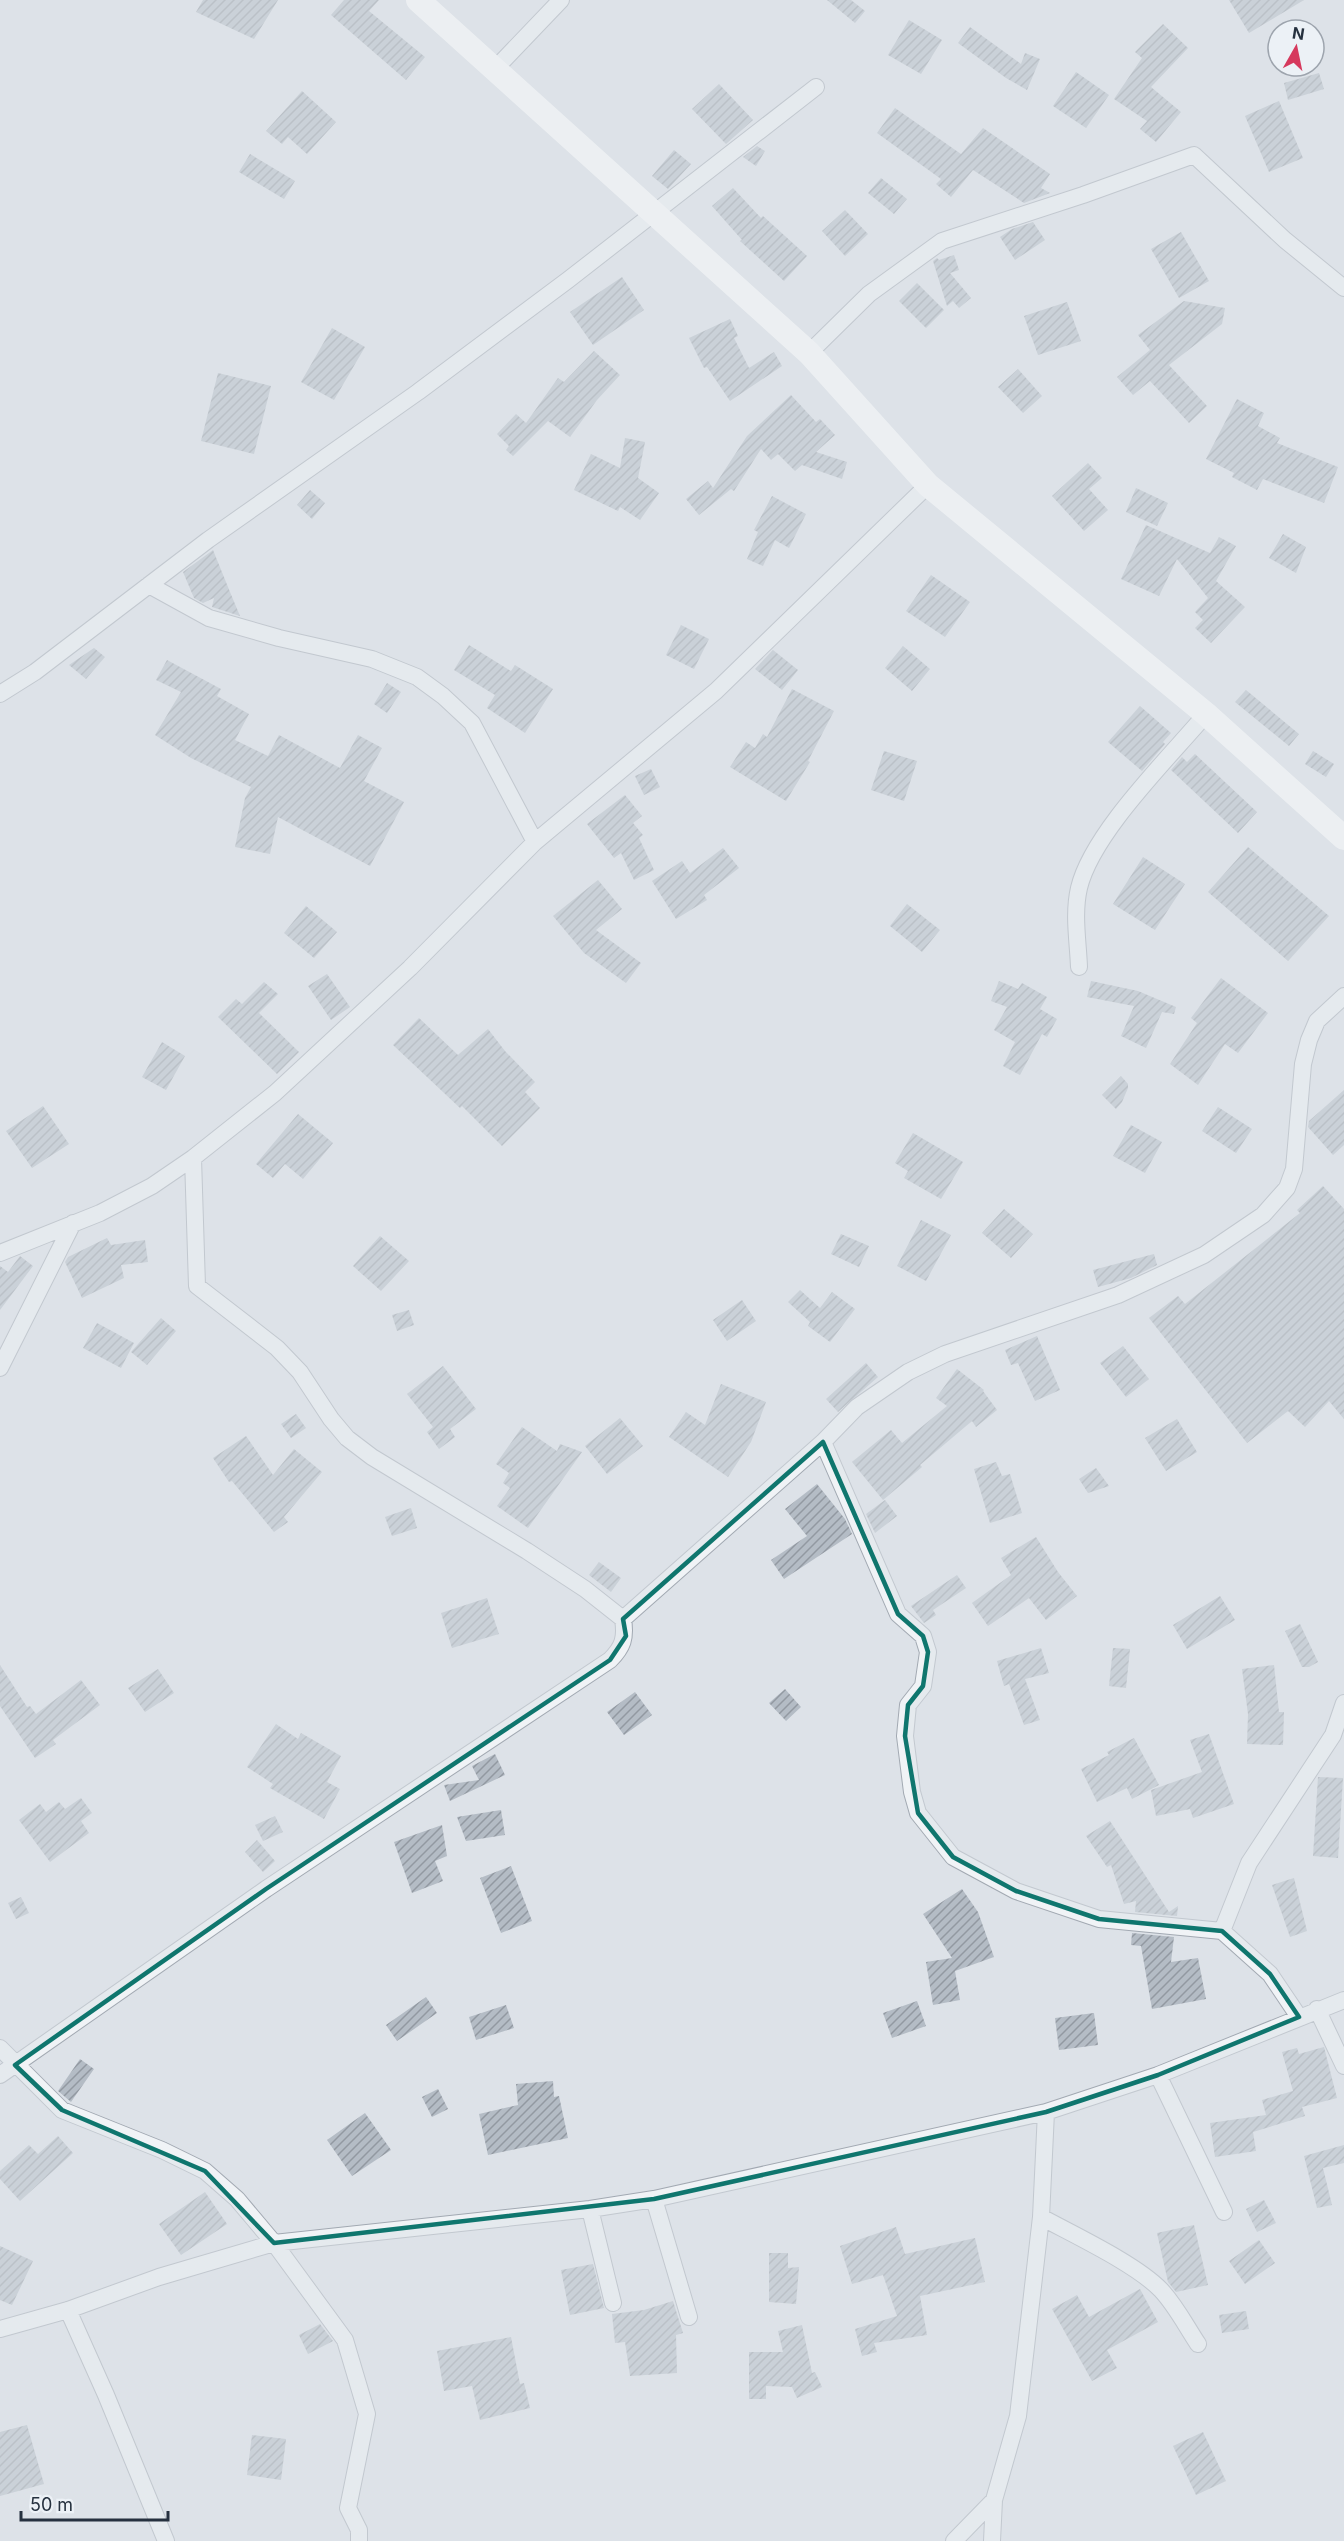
<svg xmlns="http://www.w3.org/2000/svg" width="1344" height="2541" font-family="Inter,sans-serif">
	<defs>
		<pattern id="building-hatch" width="6" height="6" patternUnits="userSpaceOnUse" patternTransform="scale(1.5)"><rect width="6" height="6" fill="#b4bcc5"/><path d="M-1 1l2-2M0 6l6-6M5 7l2-2" fill="none" stroke="#9299a1"/></pattern>
	</defs>
	<rect width="100%" height="100%" fill="#dde2e8"/>
	<path fill="url(#building-hatch)" d="M203,0H278L254,39L196,12Z
		M344,0H379L369,11L425,57L406,80L331,15Z
		M827,0H851L865,11L855,23Z
		M1229,0H1304L1249,33Z
		M909,20L942,40L921,74L888,55Z
		M1163,24L1188,48L1151,87L1181,112L1156,142L1140,129L1147,121L1114,99L1142,58L1135,52Z
		M970,27L1021,64L1025,53L1040,59L1027,90L1006,78L958,43Z
		M1076,72L1109,95L1086,128L1053,106Z
		M1319,73L1324,89L1288,100L1284,83Z
		M719,84L753,120L726,144L692,109Z
		M302,91L336,122L307,154L288,137L282,144L266,131Z
		M1279,101L1303,158L1269,172L1245,116Z
		M895,108L961,154L983,128L1050,174L1041,188L1050,193L1024,203L973,170L951,197L936,184L941,179L877,133Z
		M757,146L765,151L756,166L743,157Z
		M674,150L691,164L668,189L652,176Z
		M250,154L295,181L284,199L239,172Z
		M881,178L907,199L894,214L868,193Z
		M733,188L761,218L763,216L807,256L784,281L740,241L742,240L712,206Z
		M845,210L868,234L845,256L822,231Z
		M1033,222L1045,240L1015,260L1000,237L1012,229Z
		M1181,232L1209,281L1179,298L1151,249Z
		M954,255L959,270L950,273L971,298L959,308L953,301L947,306L933,261L937,258L939,260Z
		M622,277L644,310L593,345L570,312Z
		M917,283L944,310L926,328L899,301Z
		M1184,301L1225,308L1222,324L1169,365L1207,406L1189,423L1150,381L1133,395L1117,377L1150,350L1138,335Z
		M1067,302L1081,341L1038,355L1024,316Z
		M730,319L738,336L734,338L749,368L774,352L782,366L730,401L707,367L704,368L689,338Z
		M332,328L365,347L334,400L301,382Z
		M594,351L620,375L597,400L570,437L548,421L513,456L506,450L509,446L497,434L516,414L526,423L558,378L564,382Z
		M1018,369L1042,396L1023,413L998,387Z
		M218,373L271,386L254,454L201,441Z
		M791,395L816,422L820,419L835,435L816,452L847,462L842,479L802,465L795,471L778,454L771,460L761,449L734,491L731,489L699,515L686,499L708,481L713,488L747,436Z
		M1237,399L1264,413L1258,426L1280,438L1277,443L1338,467L1324,503L1263,479L1257,490L1232,477L1234,473L1206,459Z
		M625,438L645,442L638,478L659,493L640,520L620,507L618,511L574,490L591,454L620,468Z
		M1088,463L1102,478L1089,489L1108,510L1084,531L1052,496Z
		M1136,488L1168,503L1157,526L1126,512Z
		M310,490L325,503L312,519L297,505Z
		M772,496L806,514L789,548L775,540L763,566L747,559L758,532L754,530Z
		M1146,525L1210,553L1219,537L1236,546L1216,581L1245,607L1211,643L1195,628L1203,620L1195,612L1208,598L1177,559L1159,596L1121,579Z
		M1283,534L1306,547L1296,573L1269,558Z
		M213,550L230,592L240,616L212,607L214,598L203,603L194,598L183,572Z
		M931,575L970,602L945,637L906,611Z
		M681,625L709,639L694,669L666,655Z
		M469,645L511,671L515,665L553,689L525,733L487,708L495,695L454,670Z
		M903,646L930,669L912,691L885,668Z
		M94,648L105,657L86,679L69,665Z
		M773,650L798,670L782,690L755,669Z
		M167,660L221,689L217,696L249,714L235,740L268,756L279,735L340,768L358,735L382,748L364,781L404,802L370,866L278,817L270,854L235,847L245,798L251,787L191,758L155,735L181,692L156,680Z
		M387,683L401,692L387,713L374,704Z
		M792,689L834,711L808,761L810,762L786,801L730,767L746,742L755,748L763,734L767,737Z
		M1246,690L1299,734L1289,746L1235,702Z
		M1140,706L1171,733L1163,742L1165,744L1142,771L1108,742Z
		M884,751L917,761L904,801L871,790Z
		M1313,751L1334,764L1326,777L1305,764Z
		M1195,754L1257,812L1238,833L1171,770L1182,757L1187,762Z
		M651,769L660,787L644,795L635,776Z
		M625,795L642,816L633,823L643,835L639,838L654,870L634,880L621,853L614,858L587,824Z
		M1248,847L1329,916L1288,961L1208,892Z
		M723,848L739,868L704,895L707,900L676,919L652,881L682,861L690,873Z
		M1143,857L1185,884L1155,930L1113,904Z
		M598,880L622,909L596,930L641,963L626,983L584,953L553,916Z
		M907,904L940,930L922,952L890,926Z
		M306,906L337,932L314,958L284,933Z
		M327,974L350,1007L331,1020L308,986Z
		M1221,978L1268,1013L1238,1053L1225,1044L1198,1085L1170,1064L1197,1023L1191,1018Z
		M999,981L1018,989L1022,983L1047,997L1040,1009L1057,1019L1047,1037L1042,1034L1020,1075L1003,1066L1015,1042L994,1030L1007,1007L991,1001Z
		M1091,981L1138,991L1176,1007L1174,1014L1162,1012L1146,1048L1121,1036L1134,1006L1087,997Z
		M264,982L278,994L259,1013L299,1052L277,1074L218,1017L236,999L242,1004Z
		M419,1018L458,1055L488,1029L505,1051L535,1082L525,1092L540,1108L502,1146L462,1106L460,1108L393,1045Z
		M162,1042L185,1056L166,1090L142,1077Z
		M1121,1076L1128,1084V1088L1122,1102L1116,1109L1102,1095Z
		M1344,1090V1145L1333,1155L1308,1127L1309,1121Z
		M43,1106L69,1144L32,1168L6,1131Z
		M1218,1107L1252,1129L1236,1153L1202,1131Z
		M298,1114L333,1143L303,1179L285,1164L273,1178L256,1164Z
		M1131,1125L1162,1142L1145,1173L1113,1156Z
		M913,1133L963,1162L941,1199L904,1178L908,1171L895,1163Z
		M1323,1186L1344,1209V1419L1329,1401L1305,1427L1288,1411L1247,1443L1149,1318L1178,1296L1185,1304L1300,1213L1297,1210Z
		M1004,1209L1033,1234L1011,1258L982,1233Z
		M921,1220L951,1235L926,1281L897,1266Z
		M841,1234L869,1246L859,1267L831,1254Z
		M380,1236L409,1261L381,1291L353,1266Z
		M107,1238L111,1245L145,1240L148,1262L121,1265L124,1278L82,1298L65,1262L68,1257Z
		M1154,1254L1157,1265L1131,1278L1098,1287L1093,1270Z
		M20,1256L33,1266L0,1310V1266L8,1272Z
		M800,1290L820,1308L832,1292L855,1309L830,1342L808,1326L810,1322L788,1302Z
		M742,1300L756,1321L727,1341L713,1320Z
		M409,1310L414,1325L397,1331L392,1315Z
		M161,1318L176,1331L147,1365L131,1352Z
		M97,1323L134,1343L121,1368L83,1348Z
		M1037,1336L1060,1390L1035,1401L1018,1363L1011,1365L1005,1350Z
		M1123,1346L1149,1379L1126,1397L1100,1363Z
		M866,1363L878,1377L838,1412L826,1399Z
		M443,1366L476,1409L450,1429L455,1437L439,1449L427,1432L433,1427L407,1394Z
		M957,1369L984,1390L983,1391L997,1410L976,1427L972,1421L920,1465L922,1467L883,1500L852,1462L891,1430L902,1443L947,1406L936,1398Z
		M721,1384L766,1402L751,1442L728,1477L669,1437L686,1412L705,1425Z
		M296,1414L306,1428L291,1438L281,1424Z
		M620,1418L643,1446L607,1474L585,1446Z
		M1177,1419L1197,1452L1166,1471L1145,1438Z
		M522,1427L557,1451L560,1444L582,1452L528,1528L497,1506L510,1488L503,1483L509,1473L496,1464Z
		M246,1436L273,1475L294,1449L322,1472L284,1517L288,1522L274,1532L232,1481L229,1482L213,1458Z
		M996,1462L1002,1476L1010,1474L1022,1513L990,1523L974,1469Z
		M1096,1468L1109,1486L1088,1493L1079,1479Z
		M817,1484L845,1519L852,1534L784,1579L771,1560L807,1536L785,1509Z
		M885,1500L897,1516L875,1533L866,1514Z
		M411,1508L417,1528L392,1536L385,1517Z
		M1036,1537L1058,1572L1077,1596L1046,1620L1029,1598L988,1626L972,1603L1011,1575L1001,1558Z
		M599,1562L621,1578L611,1592L589,1575Z
		M957,1575L966,1588L933,1610L936,1615L924,1623L911,1606Z
		M1220,1596L1235,1620L1187,1649L1173,1625Z
		M487,1598L499,1634L452,1648L441,1613Z
		M1300,1624L1318,1662L1309,1667H1302L1285,1631Z
		M1041,1648L1049,1673L1025,1679L1040,1720L1024,1725L1009,1684L1004,1686L997,1661Z
		M1113,1648L1130,1649L1126,1688L1109,1686Z
		M0,1665L27,1707L30,1706L36,1714L81,1680L100,1705L53,1740L56,1744L35,1758L0,1706Z
		M1274,1665L1279,1712H1284L1283,1745L1247,1744L1248,1714L1242,1669Z
		M158,1669L174,1693L145,1712L128,1688Z
		M785,1689L801,1707L786,1721L769,1703Z
		M635,1692L652,1715L624,1735L607,1712Z
		M276,1724L298,1739L301,1733L341,1756L327,1782L340,1789L324,1819L270,1788L273,1784L247,1767Z
		M1209,1734L1234,1804L1193,1818L1190,1809L1156,1816L1151,1790L1202,1772L1190,1740Z
		M1134,1738L1159,1785L1132,1799L1127,1788L1097,1802L1081,1769L1109,1755L1107,1752Z
		M495,1754L505,1775L450,1801L444,1785L479,1780L472,1766Z
		M1318,1777L1343,1778L1338,1858L1313,1856Z
		M81,1798L92,1813L81,1821L89,1833L50,1862L19,1820L40,1804L46,1812L59,1802L65,1809Z
		M501,1810L505,1835L466,1841L457,1817Z
		M275,1816L283,1832L263,1841L255,1825Z
		M1110,1821L1169,1912L1178,1906L1177,1916L1135,1912L1136,1901L1124,1904L1111,1865L1107,1867L1086,1836Z
		M442,1825L447,1856L435,1861L443,1881L412,1893L394,1842Z
		M257,1840L275,1861L263,1872L245,1852Z
		M511,1866L532,1921L501,1933L480,1878Z
		M1294,1878L1307,1931L1290,1937L1272,1885Z
		M962,1889L978,1912L994,1957L955,1971L960,2000L933,2005L926,1962L952,1958L923,1914Z
		M21,1897L29,1913L16,1919L8,1903Z
		M1132,1933L1174,1937L1171,1962L1198,1958L1206,1999L1152,2009L1141,1946L1131,1945Z
		M426,1997L437,2013L397,2041L386,2025Z
		M917,2001L926,2026L892,2038L883,2013Z
		M506,2005L514,2028L476,2040L469,2017Z
		M1094,2013L1098,2045L1059,2050L1055,2018Z
		M1324,2047L1337,2098L1302,2107L1305,2116L1253,2132L1256,2151L1215,2157L1210,2123L1266,2115L1262,2100L1293,2091L1282,2052L1297,2048L1299,2054Z
		M80,2059L94,2069L71,2102L58,2091Z
		M553,2081L554,2097L559,2096L568,2138L488,2155L479,2114L518,2105L516,2084Z
		M438,2089L448,2109L432,2117L422,2097Z
		M365,2113L391,2150L352,2176L327,2140Z
		M58,2136L73,2153L20,2201L0,2179V2171L29,2145L38,2154Z
		M1344,2145V2163L1323,2168L1332,2205L1317,2208L1304,2156Z
		M205,2192L227,2224L181,2255L159,2224Z
		M1264,2200L1276,2223L1257,2232L1246,2209Z
		M1194,2225L1208,2285L1176,2292L1168,2282L1157,2233Z
		M896,2227L905,2254L975,2238L985,2282L920,2296L927,2335L874,2343L877,2352L862,2356L855,2329L897,2316L883,2275L852,2284L840,2246Z
		M1259,2240L1275,2263L1245,2284L1229,2261Z
		M0,2246L33,2261L12,2305L0,2300Z
		M769,2253H788V2268L799,2267L796,2304L769,2302Z
		M593,2264L604,2308L570,2315L561,2270Z
		M1140,2289L1158,2322L1107,2350L1117,2368L1092,2381L1052,2309L1077,2295L1089,2317Z
		M673,2301L683,2333L676,2335L677,2373L630,2376L625,2342L615,2343L612,2314L644,2310Z
		M1246,2311L1249,2329L1222,2333L1219,2315Z
		M320,2324L333,2341L308,2354L299,2335Z
		M802,2325L812,2373L815,2372L822,2387L797,2398L792,2387L766,2386V2399H749V2352H783L778,2331Z
		M511,2337L520,2384L524,2383L530,2408L480,2420L472,2386L444,2391L437,2351Z
		M27,2425L44,2484L0,2496V2432Z
		M1203,2432L1226,2481L1196,2495L1173,2446Z
		M252,2435L286,2439L281,2480L247,2475Z"/>
	<g fill="none" stroke-linecap="round" stroke-linejoin="round">
		<g stroke="#a2a9b2" stroke-width="18">
			<path id="minor" d="M495,69L561,0
				M809,353L869,294L942,241L1083,195L1194,155L1285,240L1344,288
				M149,585L209,618L279,638L372,659L417,677L443,696L472,723L535,842
				M0,694L35,672L208,540L418,392L568,280L816,87
				M1079,967C1078,941 1073,914 1079,888C1092,833 1169,758 1206,714
				M193,1158L197,1286L277,1348L300,1372L331,1419L347,1438L372,1457L527,1551L585,1589L623,1619
				M0,1253L100,1213L152,1186L193,1158L275,1093L410,968L535,842L716,691L928,485
				M0,1368L73,1223
				M823,1442L898,1614L923,1636L928,1652L923,1686L908,1705L905,1736L912,1792L918,1813L953,1857L1016,1891L1099,1919L1222,1931L1270,1974L1299,2017
				M1222,1931L1249,1863L1333,1735L1344,1703
				M1317,2009L1344,2066
				M0,2048L62,2110L162,2150L205,2171L237,2199L274,2243L345,2340L367,2414L348,2508L359,2530V2541
				M0,2075L266,1889L610,1660C623,1647 626,1638 623,1619L823,1442L857,1407L908,1372L945,1354L1118,1295L1204,1255L1263,1215L1287,1188L1294,1169L1303,1064L1309,1040L1317,1021L1344,996
				M1158,2075L1224,2212
				M654,2199L689,2317
				M590,2209L613,2303
				M1041,2217C1074,2235 1136,2264 1161,2290C1176,2306 1186,2326 1198,2344
				M68,2310L106,2395L166,2541
				M0,2329L68,2310L159,2277L274,2243L590,2209L654,2199L1046,2112L1158,2075L1344,2000
				M954,2541L994,2500
				M992,2541L994,2500L1018,2416L1041,2217L1046,2112"/>
		</g>
		<use href="#minor" stroke="#f0f3f6" stroke-width="16"/>
		<path stroke="#fff" stroke-width="24" d="M418,0L809,353L928,485L1206,714L1344,838"/>
	</g>
	<path d="M0 0H1344V2541H0ZM823,1442L898,1614L923,1636L928,1652L923,1686L908,1705L905,1736L918,1813L953,1857L1016,1891L1099,1919L1222,1931L1270,1974L1299,2017L1158,2075L1046,2112L654,2199L274,2243L205,2171L62,2110L15,2065L266,1889L610,1660L626,1636L623,1619Z" fill="#dde2e8" fill-opacity=".55" fill-rule="evenodd"/>
	<path fill="none" stroke="#0f766e" stroke-width="4.5" stroke-linejoin="round" d="M823,1442L898,1614L923,1636L928,1652L923,1686L908,1705L905,1736L918,1813L953,1857L1016,1891L1099,1919L1222,1931L1270,1974L1299,2017L1158,2075L1046,2112L654,2199L274,2243L205,2171L62,2110L15,2065L266,1889L610,1660L626,1636L623,1619Z"/>
	<g transform="translate(1296 48) rotate(9)"><circle r="28" fill="#ecf1f6" stroke="#9da4ad" stroke-width="1.5"/>
	<path d="M0-4.5L10 22L0 15L-10 22Z" fill="#d6395d"/>
	<text y="-9" font-size="16" font-weight="bold" text-anchor="middle" fill="#26313f">N</text>
	</g>
	<path d="M21 2511v9h147v-9" fill="none" stroke="#26313f" stroke-width="3"/>
	<text x="30" y="2511" font-size="18" fill="#26313f" stroke="#ecf1f6" stroke-width="4.5" paint-order="stroke">50 m</text>
</svg>
